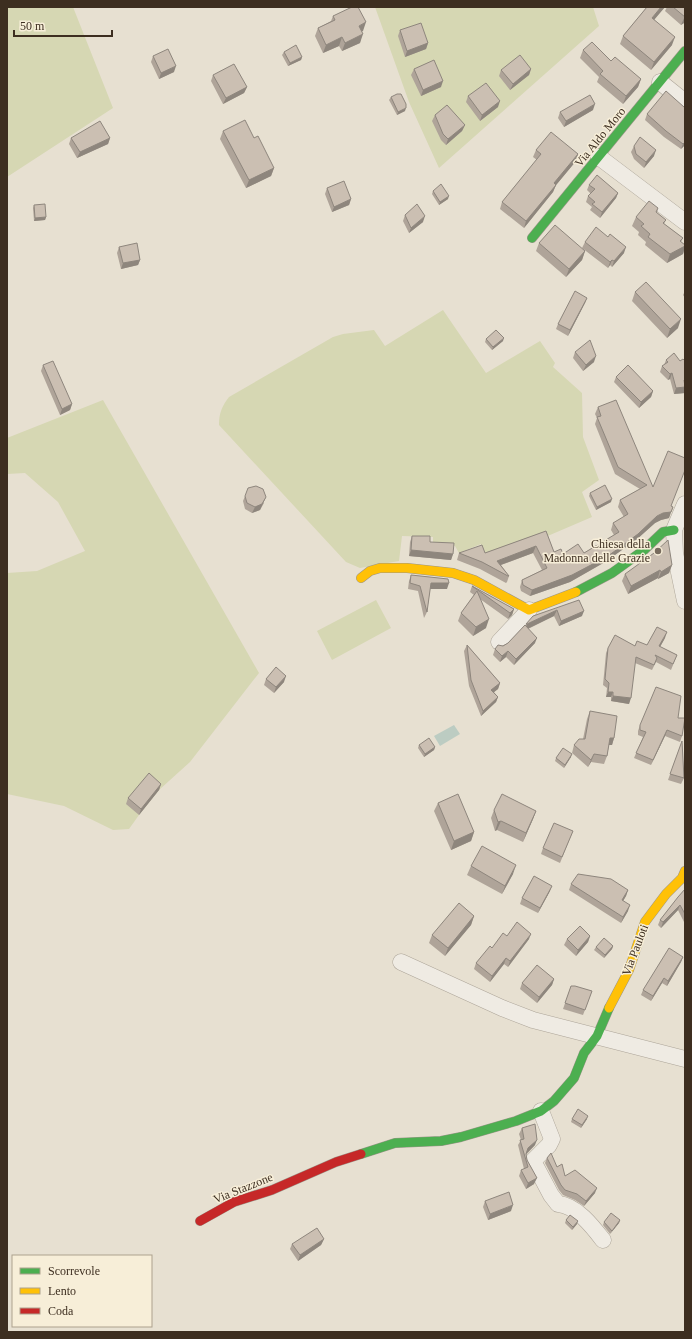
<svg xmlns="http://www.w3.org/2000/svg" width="692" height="1339" font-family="'Times New Roman',serif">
	<rect width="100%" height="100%" fill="#e7e0d1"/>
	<path fill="#d6d7b3" d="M7,7H73L113,108L7,177Z
		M375,7H593L599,26L439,168L409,102Z
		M443,310L486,373L540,341L555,363L553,367L582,393L583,437L599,480L582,492L592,517L543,538L483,560L481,544L459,553L455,546L433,543V537L402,536L399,561L360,568L346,562L219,425C219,413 222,406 229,397L333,337L343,334L374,330L385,346Z
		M103,400L259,673L190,762L159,790L139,815L129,829L113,830L64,806L7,794V573L37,571L85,551L58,502L25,473L7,474V438Z
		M376,600L391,628L332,660L317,631Z"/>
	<path fill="#bcccc2" d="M454,725L460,734L440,746L434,736Z"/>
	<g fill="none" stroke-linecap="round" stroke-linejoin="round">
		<g stroke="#ada599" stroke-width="17">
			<path id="street" d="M660,82L685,102
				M599,157L685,222
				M685,504L674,530L675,553L685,601
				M499,642L529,610
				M401,962L502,1008L533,1020L685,1059
				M541,1111L552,1139L549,1145L533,1161L551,1195L558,1204C576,1205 593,1227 603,1240"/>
		</g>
		<g stroke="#9c958a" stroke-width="10">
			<path id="fast" d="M532,238L685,51
				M576,592L612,573L644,550L663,532L674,530
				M361,1154L395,1143L441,1141L461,1137L516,1121L541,1111L554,1101L574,1078L584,1053L597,1036L609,1008"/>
		</g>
		<g stroke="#9c958a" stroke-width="10">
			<path id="slow" d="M361,578L370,571L380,568H407L453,573L474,580L529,610L576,592
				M609,1008L629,970L645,922L666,894L682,878L685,871"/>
		</g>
		<g stroke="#9c958a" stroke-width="10">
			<path id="jam" d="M200,1221L234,1202L272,1190L336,1162L361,1154"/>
		</g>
		<use href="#street" stroke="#efebe3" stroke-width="16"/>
		<use href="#fast" stroke="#4caf50" stroke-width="9"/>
		<use href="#slow" stroke="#ffc107" stroke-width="9"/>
		<use href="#jam" stroke="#c62828" stroke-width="9"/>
	</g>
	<path fill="#afa499" d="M644,7H665L654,19L672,45L651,70L620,44L623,36L646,8Z
		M667,7H685V24L684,23L681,25L665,11Z
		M333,16L363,31H362L360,43L342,51L339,46L323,53L315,36L318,28L331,21Z
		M400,30L428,43L426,49L405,57L398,36Z
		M583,50L611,61L641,79L638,87L623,104L597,82L599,77L580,58Z
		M284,52L302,57L301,60L288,66L282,55Z
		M153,56L174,72L159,79L151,62Z
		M414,69L441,87L421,96L411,75Z
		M531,69L529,75L510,90L499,76L501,70Z
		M213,75L247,87L244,93L223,104L211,81Z
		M468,96L498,107L480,121L466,102Z
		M391,97L405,111L397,115L389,100Z
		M593,110L564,127L558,118L560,112Z
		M647,114L685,145L681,149L664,137L645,120Z
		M435,115L465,125L462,131L446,145L441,140L432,121Z
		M223,131L274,168L271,176L246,188L220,139Z
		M71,138H110L108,144L77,158L69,144Z
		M634,146L654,156L644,168L634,159L631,152Z
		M536,150L578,154L576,161L556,185L553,192L524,228L500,209L502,202L537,160L533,157Z
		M589,185L618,193L616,198L600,218L590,210L592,207L586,202L588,196L591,194L587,190Z
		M327,188L351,199L349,205L332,212L325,194Z
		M433,191L448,199L439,205L432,194Z
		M34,205L46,217L45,220L34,221L33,208Z
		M658,208L657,213L666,220L664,224L683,238L681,242L685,245V248L683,254L667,263L645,245L646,242L638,235L639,232L632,226L636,217Z
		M405,215L423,222L409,233L403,221Z
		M585,242L624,253L612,267L610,265L608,268L582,248Z
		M539,243L585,251L582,260L566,277L536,251Z
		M119,247L140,260L138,265L121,269L117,253Z
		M685,291V298L683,295Z
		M635,292L678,328L667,338L632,301Z
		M587,298L585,303L568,336L556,329L558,324Z
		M486,339L503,341L492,350L485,342Z
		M575,352L594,362L583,371L573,358Z
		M666,360L685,361V393L674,394L670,379L668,380L660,372L662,366L664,365Z
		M43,365L72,404L70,410L60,415L41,371Z
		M616,377L653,391L651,397L639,408L614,382Z
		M598,407L653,487L671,506L669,518L661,520L655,523L636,540L605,562L570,582L530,596L521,591L520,587L522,580L542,570L533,553L501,565L509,576L507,582L506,583L480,569L457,560L459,553H485L546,531L554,552L563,554L584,553L614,535L611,530L613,523L624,517L618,507L620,500L640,489L615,474L595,424L597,418L595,414Z
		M590,493L611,502L596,510L589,496Z
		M245,496L264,503L260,510L252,513L245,509L243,501Z
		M685,533V554L684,537Z
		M412,536L430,542L453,554L451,560L409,556L410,542Z
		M672,565L669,573L658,579V578L628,594L622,581L625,574Z
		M411,575L447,589H430L427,612L424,618L418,591L408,589L409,581Z
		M472,586L514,609L512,615L508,619L480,599L486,628L473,636L458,621L461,613L474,595L470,592Z
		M579,600L582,616L559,626L554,616L528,629L535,643L514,665L506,657L500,662L493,655L495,649L508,643L525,626L526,624Z
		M665,638L660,647L677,655L671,670L656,662L652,670L635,663L629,704L611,701V697H606L607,688L603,685L606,653L608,648L647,645Z
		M467,645L500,683L498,689L494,692L498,697L496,702L481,716L469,686L464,651Z
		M266,679L284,682L274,693L264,685Z
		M590,711L614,738L612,745H609L607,756L604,764L591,762L588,767L572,753L574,745L583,739L587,719Z
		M678,718L682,736L680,742L665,736L651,765L634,758L643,737L638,735V731L640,725Z
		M682,741L684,778L681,784L668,780Z
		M419,745L435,747L434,750L424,757L418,748Z
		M571,757L564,768L555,761L556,758Z
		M161,784L159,790L139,815L126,804L128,798Z
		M438,803L474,832L471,841L451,850L434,811Z
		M494,810L536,811L533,819L523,842L497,830L495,831L491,818Z
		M573,831L560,863L541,854L543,848Z
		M471,866L513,874L502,894L467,875Z
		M571,884L628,890L626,896L623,901L628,911L621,923L569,890Z
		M685,889V924L678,910L661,928L658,925L660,920Z
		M550,891L538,913L520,904L522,898Z
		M474,916L471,925L445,956L429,943L432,935Z
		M507,936L529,939L508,967L504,964L490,982L474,969L476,963L492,948Z
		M590,936L588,942L576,956L564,945L567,939Z
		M613,946L612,949L604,958L594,950L596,947Z
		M683,957L681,962L667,986L662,983L651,1001L641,995L643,990Z
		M554,979L552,985L537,1003L520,989L522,983Z
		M571,986L592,991L583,1015L563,1009Z
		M572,1119H587L581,1128L571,1122Z
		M522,1128L535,1145L526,1155L534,1184L526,1189L519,1176L521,1170L524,1169L518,1145L521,1140L519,1134Z
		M547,1158L565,1176L595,1193L584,1206L575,1200L563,1195L559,1190L545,1163Z
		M485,1201L511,1211L488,1220L483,1207Z
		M566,1220L577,1224L572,1230L565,1223Z
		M620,1220L619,1223L610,1234L603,1225L604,1222Z
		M324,1239L321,1245L298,1261L290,1249L292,1244Z"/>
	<path fill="#8e867d" d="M661,7H665L649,26L652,18Z
		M685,16V20L684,23L681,25Z
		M366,22L363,31L356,34L359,26Z
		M363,34L360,43L342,51L345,43Z
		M342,37L339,46L323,53L326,45Z
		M675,37L672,45L651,70L654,62Z
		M428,43L426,49L405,57L407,51Z
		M302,57L301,60L288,66L290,63Z
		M176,66L174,72L159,79L161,73Z
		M531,69L529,75L510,90L513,84Z
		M641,79L638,87L623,104L626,96Z
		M443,81L441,87L421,96L423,90Z
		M247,87L244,93L223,104L226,98Z
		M500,101L498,107L480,121L482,115Z
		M595,104L593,110L564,127L566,121Z
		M406,108L405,111L397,115L398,112Z
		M465,125L462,131L446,145L448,139Z
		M110,138L108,144L77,158L80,152Z
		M685,142V145L681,149L683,144Z
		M656,150L654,156L644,168L646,162Z
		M578,154L576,161L552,190L554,183Z
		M274,168L271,176L246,188L249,180Z
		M556,185L553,192L524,228L526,221Z
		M618,193L616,198L600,218L602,212Z
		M449,196L448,199L439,205L440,202Z
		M351,199L349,205L332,212L334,207Z
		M425,216L423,222L409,233L411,228Z
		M46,217L45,220L34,221L35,218Z
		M685,246L683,254L667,263L670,254Z
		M626,247L624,253L612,267L614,261Z
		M585,251L582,260L566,277L569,269Z
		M140,260L138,265L121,269L123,263Z
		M612,260L610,265L608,268L610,262Z
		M587,298L585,303L568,336L570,330Z
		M681,319L678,328L667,338L670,329Z
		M504,338L503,341L492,350L493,347Z
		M596,356L594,362L583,371L586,365Z
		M672,373L670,379L668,380L670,374Z
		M685,387V393L674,394L676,388Z
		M653,391L651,397L639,408L641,402Z
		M72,404L70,410L60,415L62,409Z
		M266,497L260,510L252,513L255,507Z
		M612,499L611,502L596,510L597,507Z
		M673,507L669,518L661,520L655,523L636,540L605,562L570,582L530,596L532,590Z
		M536,546L533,553L495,567L497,561Z
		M411,550L453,554L451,560L409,556Z
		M672,565L669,573L658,579L661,572Z
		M660,570L658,578L628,594L631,586Z
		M431,583H449L447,589H429Z
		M514,609L512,615L508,619L510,613Z
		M557,610L554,616L525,630L527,624Z
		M584,611L582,616L559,626L561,621Z
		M489,619L486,628L473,636L476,627Z
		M667,632L665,638L657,652L659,646Z
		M537,638L535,643L514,665L516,659Z
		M508,651L506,657L500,662L502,656Z
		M286,676L284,682L274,693L276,687Z
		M500,683L498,689L489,696L491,690Z
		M608,692H613L611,697H606Z
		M613,696L631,698L629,704L611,701Z
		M498,697L496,702L481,716L483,711Z
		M667,730L665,736L651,765L653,760Z
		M610,738H614L612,745H607Z
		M435,747L434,750L424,757L425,754Z
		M572,754L571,757L564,768L565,765Z
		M594,754L591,762L588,767L591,760Z
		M161,784L159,790L139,815L141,809Z
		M536,811L533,819L523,842L526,833Z
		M501,821L497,830L495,831L498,822Z
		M474,832L471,841L451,850L454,841Z
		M516,865L513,874L502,894L505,886Z
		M552,886L550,891L538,913L540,908Z
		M628,890L626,896L620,906L622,900Z
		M630,905L628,911L621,923L623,917Z
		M680,905L678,910L661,928L663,922Z
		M474,916L471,925L445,956L448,948Z
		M531,934L529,939L508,967L510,961Z
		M590,936L588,942L576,956L578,950Z
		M613,946L612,949L604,958L605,955Z
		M683,957L681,962L667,986L668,981Z
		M506,958L504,964L490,982L492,976Z
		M664,978L662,983L651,1001L653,996Z
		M554,979L552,985L537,1003L539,997Z
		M588,1116L587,1119L581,1128L582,1125Z
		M537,1140L535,1145L526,1154L525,1157L528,1148Z
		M537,1178L534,1184L526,1189L528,1183Z
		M597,1188L595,1193L584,1206L586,1201Z
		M513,1205L511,1211L488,1220L490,1214Z
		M620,1220L619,1223L610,1234L612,1231Z
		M578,1221L577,1224L572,1230L573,1227Z
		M324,1239L321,1245L298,1261L300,1255Z"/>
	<path fill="#cbbfb2" stroke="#8e867d" d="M352,7H358L366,22L359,26L363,34L345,43L342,37L326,45L318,28L335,20L333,16Z
		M647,7H661L652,18L675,37L654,62L623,36Z
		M673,7H685V17Z
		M421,23L428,43L407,51L400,30Z
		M592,42L611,61L615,57L641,79L626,96L600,74L603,71L583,50Z
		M296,45L302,57L290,63L284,52Z
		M168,49L176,66L161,73L153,56Z
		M520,55L531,69L513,84L501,70Z
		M434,60L443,81L423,90L414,69Z
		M234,64L247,87L226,98L213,75Z
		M486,83L500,101L482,115L468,96Z
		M666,91L684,107L685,105V142L683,144L666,131L647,114Z
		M397,94H401L406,104V108L398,112L391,97Z
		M590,95L595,104L566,121L560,112Z
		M447,105L465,125L448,139L443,134L435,115Z
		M245,120L254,138L258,136L274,168L249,180L223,131Z
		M100,121L110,138L80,152L71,138Z
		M551,132L578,154L554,183L556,185L526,221L502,202L541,154L536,150Z
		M640,137L656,150L646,162L636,154L634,146Z
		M597,175L618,193L602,212L592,204L595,202L588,196L595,189L589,185Z
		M344,181L351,199L334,207L327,188Z
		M441,184L449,196L440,202L433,191Z
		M649,201L658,208L656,212L666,220L663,223L683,238L680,241L685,245V246L670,254L648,237L650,234L641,226L644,224L636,217Z
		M45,204L46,217L35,218L34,205Z
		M417,204L425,216L411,228L405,215Z
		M555,225L585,251L569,269L539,243Z
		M596,227L608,237L610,234L626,247L614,261L612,260L610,262L585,242Z
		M137,243L140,260L123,263L119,247Z
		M646,282L681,319L670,329L635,292Z
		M575,291L587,298L570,330L558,324Z
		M496,330L504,338L493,347L486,339Z
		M590,340L596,356L586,365L575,352Z
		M674,353L680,361L683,359L685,361V381L684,380L685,387L676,388L672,373L670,374L662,366L668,362L666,360Z
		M53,361L72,404L62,409L43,365Z
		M628,365L653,391L641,402L616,377Z
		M616,400L653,487L668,451L685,458V470L671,506L673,507L671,512L663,513L657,516L638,534L608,556L572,575L532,590L523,585L522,580L547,568L536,546L497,561L509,576H508L482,562L459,553L482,545L485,553L546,531L554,552L561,549L563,554L578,544L584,553L619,532L613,523L628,514L620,500L647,485L618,467L597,417L601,416L598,407Z
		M605,485L612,499L597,507L590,493Z
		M256,486L263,489L266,497L262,504L255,507L247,503L245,496L248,488Z
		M412,536H430V542L454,543L453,554L411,550Z
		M668,540L672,565L661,572L660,570L631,586L625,574L654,553Z
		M411,575L448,579L449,583H431L427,612L420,586L410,583Z
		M472,586L514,609L510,613Z
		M477,591L489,619L476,627L461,613Z
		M579,600L584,611L561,621L557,610L527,624H526L533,616Z
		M525,625L537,638L516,659L508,651L502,656L495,649L498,645L503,646L508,643Z
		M657,627L667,632L659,646L677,655L673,664L655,655L657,658L654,665L636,657L631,698L613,696V692H608L609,683L605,679L608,648L615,635L635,646L637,641L647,645Z
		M467,645L500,683L491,690L498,697L483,711L471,680Z
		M276,667L286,676L276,687L266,679Z
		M656,687L681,696L678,718H685L682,736L667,730L653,760L636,753L646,732L640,730V725Z
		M590,711L617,716L614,738H610L607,756L594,754L591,760L574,745L579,739H585Z
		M429,738L435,747L425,754L419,745Z
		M682,741L684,778L670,774Z
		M563,748L572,754L565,765L556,758Z
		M149,773L161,784L141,809L128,798Z
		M458,794L474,832L454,841L438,803Z
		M502,794L536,811L526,833L501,821L498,822L494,810Z
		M554,823L573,831L562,857L543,848Z
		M482,846L516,865L505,886L471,866Z
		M578,874L611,879L628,890L622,900L630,905L623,917L571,884Z
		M534,876L552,886L540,908L522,898Z
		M685,889V914L680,905L663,922L660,920L678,897Z
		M459,903L474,916L448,948L432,935Z
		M517,922L531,934L510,961L506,958L492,976L476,963L490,946L492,948L503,933L507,936Z
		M580,926L590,936L578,950L567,939Z
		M604,938L613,946L605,955L596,947Z
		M669,948L683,957L668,981L664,978L653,996L643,990Z
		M537,965L554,979L539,997L522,983Z
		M571,986H575L592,991L585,1010L565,1003Z
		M578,1109L588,1116L582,1125L572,1119Z
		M535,1124L537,1140L528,1148L526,1154L527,1160L537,1178L528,1183L521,1170L528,1167L520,1140L524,1139L522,1128Z
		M551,1153L557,1167L562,1164L565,1176L575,1170L597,1188L586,1201L577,1194L565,1190L561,1185L547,1158Z
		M509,1192L513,1205L490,1214L485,1201Z
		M611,1213L620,1220L612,1231L604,1222Z
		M570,1215L578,1221L573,1227L566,1220Z
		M317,1228L324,1239L300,1255L292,1244Z"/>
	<circle fill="#786c5e" stroke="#f7eed8" stroke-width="1.5" cx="658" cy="551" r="4"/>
	<g text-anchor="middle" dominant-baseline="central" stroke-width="3" stroke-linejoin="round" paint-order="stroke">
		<g font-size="12" fill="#3d2e20" stroke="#f7eed8">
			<text transform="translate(600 137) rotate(-51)">Via Aldo Moro</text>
			<text transform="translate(635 950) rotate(-69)">Via Pauloti</text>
			<text transform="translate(243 1188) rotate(-22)">Via Stazzone</text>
		</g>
		<g font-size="12" fill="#3d2e20" stroke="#f7eed8" text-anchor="end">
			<text x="650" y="544">Chiesa della<tspan x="650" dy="14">Madonna delle Grazie</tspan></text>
		</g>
	</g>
	<rect width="692" height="1339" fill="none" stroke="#3d2e20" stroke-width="16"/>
	<rect x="12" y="1255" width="140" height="72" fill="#f7eed8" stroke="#ada18e"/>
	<rect x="20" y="1268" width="20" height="6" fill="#4caf50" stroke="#ada18e"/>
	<text x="48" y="1275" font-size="12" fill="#3d2e20">Scorrevole</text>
	<rect x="20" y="1288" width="20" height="6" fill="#ffc107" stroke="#ada18e"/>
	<text x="48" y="1295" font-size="12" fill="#3d2e20">Lento</text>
	<rect x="20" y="1308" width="20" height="6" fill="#c62828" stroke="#ada18e"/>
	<text x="48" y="1315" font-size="12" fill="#3d2e20">Coda</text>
	<path d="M14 30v6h98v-6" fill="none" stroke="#3d2e20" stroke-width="2"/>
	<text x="20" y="30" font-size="12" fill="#3d2e20" stroke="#f7eed8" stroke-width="3" paint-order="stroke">50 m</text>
</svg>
